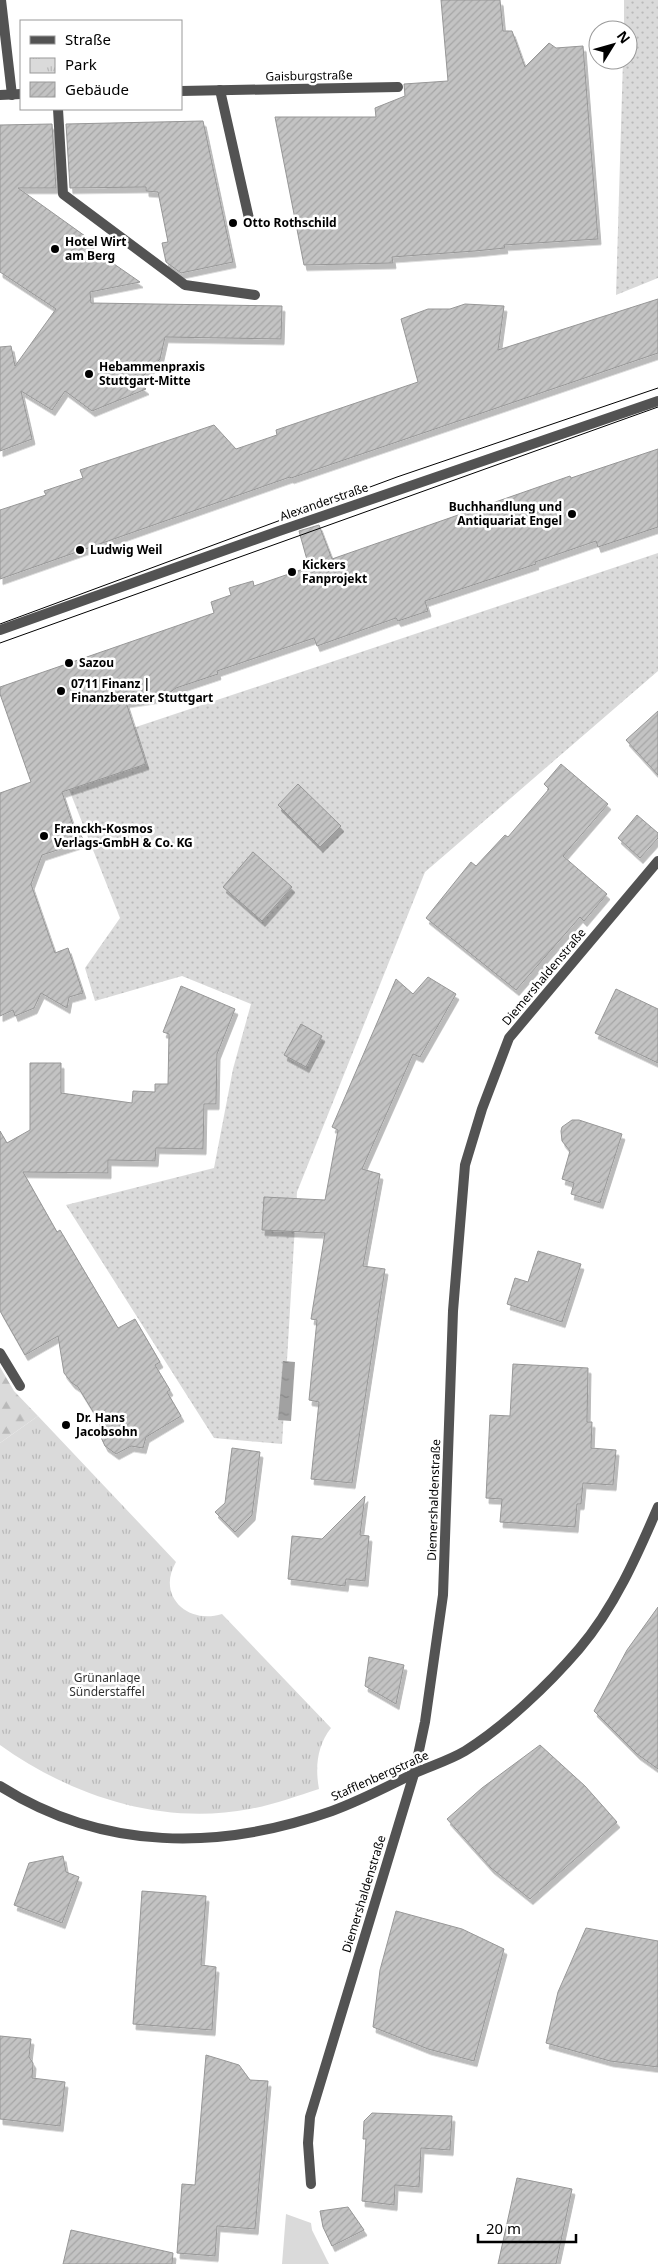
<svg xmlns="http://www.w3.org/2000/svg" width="658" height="2264" font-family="'Noto Sans',sans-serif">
<defs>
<pattern id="forest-firs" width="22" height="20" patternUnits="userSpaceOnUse" patternTransform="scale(1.25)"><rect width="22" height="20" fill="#dadada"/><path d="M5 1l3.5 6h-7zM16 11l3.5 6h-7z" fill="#b9b9b9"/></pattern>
<pattern id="park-tufts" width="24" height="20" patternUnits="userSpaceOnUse" patternTransform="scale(1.25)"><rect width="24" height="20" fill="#dadada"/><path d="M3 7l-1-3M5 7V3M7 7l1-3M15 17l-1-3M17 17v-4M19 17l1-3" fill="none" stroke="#b9b9b9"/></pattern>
<pattern id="garden-dots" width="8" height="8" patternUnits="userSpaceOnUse" patternTransform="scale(1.25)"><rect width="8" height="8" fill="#dadada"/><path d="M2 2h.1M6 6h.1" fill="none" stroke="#b9b9b9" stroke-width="1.8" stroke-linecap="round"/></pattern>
<pattern id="water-ripples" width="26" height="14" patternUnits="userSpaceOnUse" patternTransform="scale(1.25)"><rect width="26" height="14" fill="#a1a1a1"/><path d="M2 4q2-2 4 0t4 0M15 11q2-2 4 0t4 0" fill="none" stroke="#898989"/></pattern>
<pattern id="building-hatch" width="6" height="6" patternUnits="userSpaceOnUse" patternTransform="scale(1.25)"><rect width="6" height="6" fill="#c3c3c3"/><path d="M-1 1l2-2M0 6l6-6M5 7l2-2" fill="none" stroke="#a6a6a6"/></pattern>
<filter id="shadow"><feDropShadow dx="3" dy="5.5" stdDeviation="0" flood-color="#0004"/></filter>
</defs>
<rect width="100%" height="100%" fill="#fff"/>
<path fill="#dadada" d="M 286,2214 L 311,2223 L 312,2230 L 329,2264 L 282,2264 Z"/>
<path fill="url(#forest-firs)" d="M 0,1367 L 14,1391 L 38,1416 L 0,1443 Z"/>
<path fill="url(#park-tufts)" d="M 38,1416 L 176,1562 C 156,1596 188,1625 222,1614 L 331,1728 C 317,1746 315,1767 319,1789 C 297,1796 273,1805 250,1809 C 162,1826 71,1796 0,1745 L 0,1443 Z"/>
<g fill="url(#garden-dots)">
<path d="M 624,0 L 658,0 L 658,278 L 616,295 L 623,60 L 628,60 L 628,30 L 624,30 Z"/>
<path d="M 658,553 L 658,671 L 425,872 L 297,1192 L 282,1444 L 214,1438 L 66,1205 L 214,1168 L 233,1069 L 251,1004 L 182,976 L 95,1001 L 85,968 L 120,918 L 55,754 Z"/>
</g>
<path fill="url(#water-ripples)" d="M 283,1361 L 295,1362 L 291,1421 L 278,1420 Z"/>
<g fill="url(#building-hatch)" stroke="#979797" filter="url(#shadow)">
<path d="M 441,0 L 500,0 L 503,31 L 512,31 L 525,67 L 549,43 L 556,48 L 583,46 L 598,239 L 504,245 L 505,248 L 475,251 L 392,257 L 393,263 L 304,265 L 275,117 L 376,117 L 375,108 L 405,96 L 404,84 L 448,81 Z"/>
<path d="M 203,121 L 233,262 L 181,273 L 166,262 L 162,243 L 168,242 L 158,192 L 146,191 L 146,187 L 70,188 L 66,124 Z"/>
<path d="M 52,124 L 56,188 L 18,188 L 92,241 L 88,246 L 140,282 L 90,292 L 91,303 L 282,306 L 281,339 L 165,337 L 160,359 L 137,382 L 146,389 L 92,411 L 65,391 L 52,410 L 21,391 L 32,439 L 0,451 L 0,347 L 11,346 L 15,366 L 56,309 L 0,272 L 0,125 Z"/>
<path d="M 658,299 L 658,353 L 291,478 L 290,477 L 0,579 L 0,510 L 46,495 L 44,491 L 83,478 L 80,470 L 214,425 L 236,449 L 277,435 L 276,430 L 418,382 L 401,319 L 428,309 L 450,309 L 465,304 L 504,306 L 498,350 Z"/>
<path d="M 658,449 L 658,527 L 598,547 L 596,541 L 535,562 L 536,564 L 425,601 L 428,611 L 398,621 L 396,618 L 317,646 L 314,638 L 217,671 L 218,674 L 176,688 L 165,696 L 126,702 L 146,764 L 62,792 L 73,825 L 85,841 L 42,855 L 31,884 L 55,953 L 68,948 L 83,993 L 69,997 L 67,1008 L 41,993 L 34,1008 L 15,1016 L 13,1010 L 0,1016 L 0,793 L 31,782 L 0,694 L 0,687 L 214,613 L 211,602 L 231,595 L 229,588 L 253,581 L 254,586 L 309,567 L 299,531 L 319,525 L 332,559 L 570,476 L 571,478 Z"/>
<path d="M 658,711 L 658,775 L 626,740 Z"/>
<path d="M 561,764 L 608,804 L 563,856 L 607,894 L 584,921 L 580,917 L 516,990 L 426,918 L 471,862 L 476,866 L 505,835 L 508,837 L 549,789 L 544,784 Z"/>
<path d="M 298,784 L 341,826 L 320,847 L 278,805 Z"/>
<path d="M 637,815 L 658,833 L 658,838 L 640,858 L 618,838 Z"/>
<path d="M 253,852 L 292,887 L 262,921 L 223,887 Z"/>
<path d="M 428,977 L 456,994 L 420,1057 L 413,1054 L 362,1169 L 380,1174 L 363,1266 L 385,1269 L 352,1483 L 311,1479 L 319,1402 L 309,1400 L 317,1320 L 311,1319 L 325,1233 L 262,1230 L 264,1197 L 325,1200 L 338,1130 L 332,1127 L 396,979 L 413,994 Z"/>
<path d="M 181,986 L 235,1009 L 217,1054 L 216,1104 L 204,1104 L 203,1149 L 156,1148 L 155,1161 L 108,1160 L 108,1173 L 23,1172 L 57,1232 L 60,1230 L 118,1328 L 135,1319 L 160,1362 L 155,1365 L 170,1390 L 167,1392 L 181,1416 L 146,1437 L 143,1448 L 131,1446 L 116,1454 L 105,1446 L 99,1433 L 100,1423 L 78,1387 L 72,1383 L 64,1373 L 58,1336 L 25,1355 L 0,1311 L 0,1131 L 7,1143 L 30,1130 L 30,1063 L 61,1063 L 61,1093 L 132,1103 L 133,1091 L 155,1092 L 155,1084 L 168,1084 L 169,1034 L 163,1032 Z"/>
<path d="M 616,989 L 658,1009 L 658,1063 L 595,1033 Z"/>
<path d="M 301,1024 L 322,1036 L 306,1067 L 284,1055 Z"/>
<path d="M 572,1120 L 579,1120 L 622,1134 L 600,1203 L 571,1194 L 574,1183 L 562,1179 L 570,1151 L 562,1141 L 561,1131 L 562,1127 Z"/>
<path d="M 538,1251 L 581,1264 L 562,1322 L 507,1304 L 515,1278 L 528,1282 Z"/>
<path d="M 513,1364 L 588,1368 L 587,1422 L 592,1422 L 591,1448 L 616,1450 L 613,1485 L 583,1483 L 581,1504 L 577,1504 L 575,1527 L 500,1522 L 502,1499 L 486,1498 L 490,1415 L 510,1416 Z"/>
<path d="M 232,1448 L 260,1452 L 252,1515 L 235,1532 L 215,1512 L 225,1503 Z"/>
<path d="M 365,1496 L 360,1535 L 369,1536 L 365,1581 L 346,1579 L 345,1586 L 288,1579 L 292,1536 L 322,1539 Z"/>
<path d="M 658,1607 L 658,1769 L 637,1754 L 594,1711 L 627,1650 Z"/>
<path d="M 369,1657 L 404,1665 L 396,1704 L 365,1686 Z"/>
<path d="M 540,1745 L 585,1786 L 617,1822 L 530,1899 L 491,1868 L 447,1819 L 482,1788 Z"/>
<path d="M 63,1856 L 66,1872 L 79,1877 L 62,1923 L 14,1905 L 29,1863 Z"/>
<path d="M 142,1891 L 206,1896 L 201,1965 L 216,1967 L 212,2030 L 133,2024 Z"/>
<path d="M 396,1911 L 462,1929 L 504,1949 L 474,2061 L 428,2049 L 373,2027 L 380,1970 Z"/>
<path d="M 586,1928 L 658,1941 L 658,2067 L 610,2061 L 546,2043 L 558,1992 Z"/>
<path d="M 0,2036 L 31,2039 L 29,2057 L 33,2063 L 32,2078 L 65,2082 L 60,2126 L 0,2119 Z"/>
<path d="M 206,2055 L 239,2065 L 250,2080 L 268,2081 L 255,2229 L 217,2226 L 215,2256 L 177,2253 L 182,2184 L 195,2185 Z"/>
<path d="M 372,2113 L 452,2116 L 450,2150 L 421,2148 L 419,2187 L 395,2185 L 394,2205 L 362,2201 L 366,2139 L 363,2139 L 364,2121 Z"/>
<path d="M 517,2178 L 572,2189 L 556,2264 L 498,2264 Z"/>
<path d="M 348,2207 L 364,2230 L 332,2246 L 323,2227 L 320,2211 Z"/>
<path d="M 71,2230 L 173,2253 L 172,2264 L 63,2264 Z"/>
</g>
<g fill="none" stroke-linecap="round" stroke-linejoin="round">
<g stroke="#535353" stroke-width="10">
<path d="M 1,0 L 12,95"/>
<path d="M 220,90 L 250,223"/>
<path d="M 181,91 L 398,87"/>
<path d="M 0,95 L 21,94"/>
<path d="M 58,109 L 63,194 L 185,285 L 255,295"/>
<path d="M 0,1353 L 20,1386"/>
<path d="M 0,1786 C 103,1851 219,1851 332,1811 C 360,1801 386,1787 413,1774 C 430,1766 448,1761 465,1751 C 504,1727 549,1684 579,1649 C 614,1608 637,1556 658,1507"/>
<path d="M 311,2184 L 308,2143 L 310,2117 L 414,1774 L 425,1722 L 443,1595 L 453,1311 L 465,1165 L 482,1109 L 509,1038 L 658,861"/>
</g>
<path stroke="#535353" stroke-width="10" d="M 0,630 L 279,531 L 658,401"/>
<g stroke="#000" stroke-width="1">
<path d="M 0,624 L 397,477 L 658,388"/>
<path d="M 0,643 L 658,407"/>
</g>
</g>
<g fill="#000" stroke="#fff" stroke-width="2">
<circle cx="233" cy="223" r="5"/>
<circle cx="55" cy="249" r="5"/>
<circle cx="89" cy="374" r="5"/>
<circle cx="572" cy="514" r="5"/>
<circle cx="80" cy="550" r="5"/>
<circle cx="292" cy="572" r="5"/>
<circle cx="69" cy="663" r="5"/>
<circle cx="61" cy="691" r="5"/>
<circle cx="44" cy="836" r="5"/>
<circle cx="66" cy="1425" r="5"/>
</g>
<g text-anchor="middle" stroke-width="5" stroke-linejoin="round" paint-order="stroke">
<g font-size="12" fill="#000" stroke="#fff">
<text transform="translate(309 76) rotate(-1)" y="4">Gaisburgstraße</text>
<text transform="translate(324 502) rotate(-19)" y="4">Alexanderstraße</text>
<text transform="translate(544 977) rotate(-50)" y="4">Diemershaldenstraße</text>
<text transform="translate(434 1500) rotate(-88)" y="4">Diemershaldenstraße</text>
<text transform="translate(380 1776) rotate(-24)" y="4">Stafflenbergstraße</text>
<text transform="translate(364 1894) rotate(-73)" y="4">Diemershaldenstraße</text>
</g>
<g font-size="12" font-weight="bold" fill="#000" stroke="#fff" text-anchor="start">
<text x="243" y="227">Otto Rothschild</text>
<text x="65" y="246">Hotel Wirt<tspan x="65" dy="14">am Berg</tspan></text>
<text x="99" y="371">Hebammenpraxis<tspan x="99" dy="14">Stuttgart-Mitte</tspan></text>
<text x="562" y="511" text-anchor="end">Buchhandlung und<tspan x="562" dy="14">Antiquariat Engel</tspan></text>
<text x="90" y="554">Ludwig Weil</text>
<text x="302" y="569">Kickers<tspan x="302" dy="14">Fanprojekt</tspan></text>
<text x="79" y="667">Sazou</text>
<text x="71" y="688">0711 Finanz |<tspan x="71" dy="14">Finanzberater Stuttgart</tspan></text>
<text x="54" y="833">Franckh-Kosmos<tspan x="54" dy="14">Verlags-GmbH &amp; Co. KG</tspan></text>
<text x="76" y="1422">Dr. Hans<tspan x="76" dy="14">Jacobsohn</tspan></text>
</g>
<g font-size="12" fill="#313131" stroke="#fff">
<text x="107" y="1682">Grünanlage<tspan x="107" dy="14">Sünderstaffel</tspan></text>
</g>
</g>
<rect x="20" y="20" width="162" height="90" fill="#ffffff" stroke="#999999"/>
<rect x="30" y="36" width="25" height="8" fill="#535353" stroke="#999999"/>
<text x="65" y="45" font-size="15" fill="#000000">Straße</text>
<rect x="30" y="58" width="25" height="15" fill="url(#park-tufts)" stroke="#999999"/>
<text x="65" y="70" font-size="15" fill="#000000">Park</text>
<rect x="30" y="82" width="25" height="15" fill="url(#building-hatch)" stroke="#999999"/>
<text x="65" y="95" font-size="15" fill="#000000">Gebäude</text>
<g transform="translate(613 45) rotate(53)"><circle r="24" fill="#ffffff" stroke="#999999"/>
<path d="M0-4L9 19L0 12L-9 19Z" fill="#000000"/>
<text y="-8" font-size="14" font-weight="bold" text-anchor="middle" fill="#000000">N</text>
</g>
<path d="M478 2234v8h98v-8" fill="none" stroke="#000000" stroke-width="2.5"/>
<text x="486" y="2234" font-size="15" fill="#000000" stroke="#ffffff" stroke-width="4" paint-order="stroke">20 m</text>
</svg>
